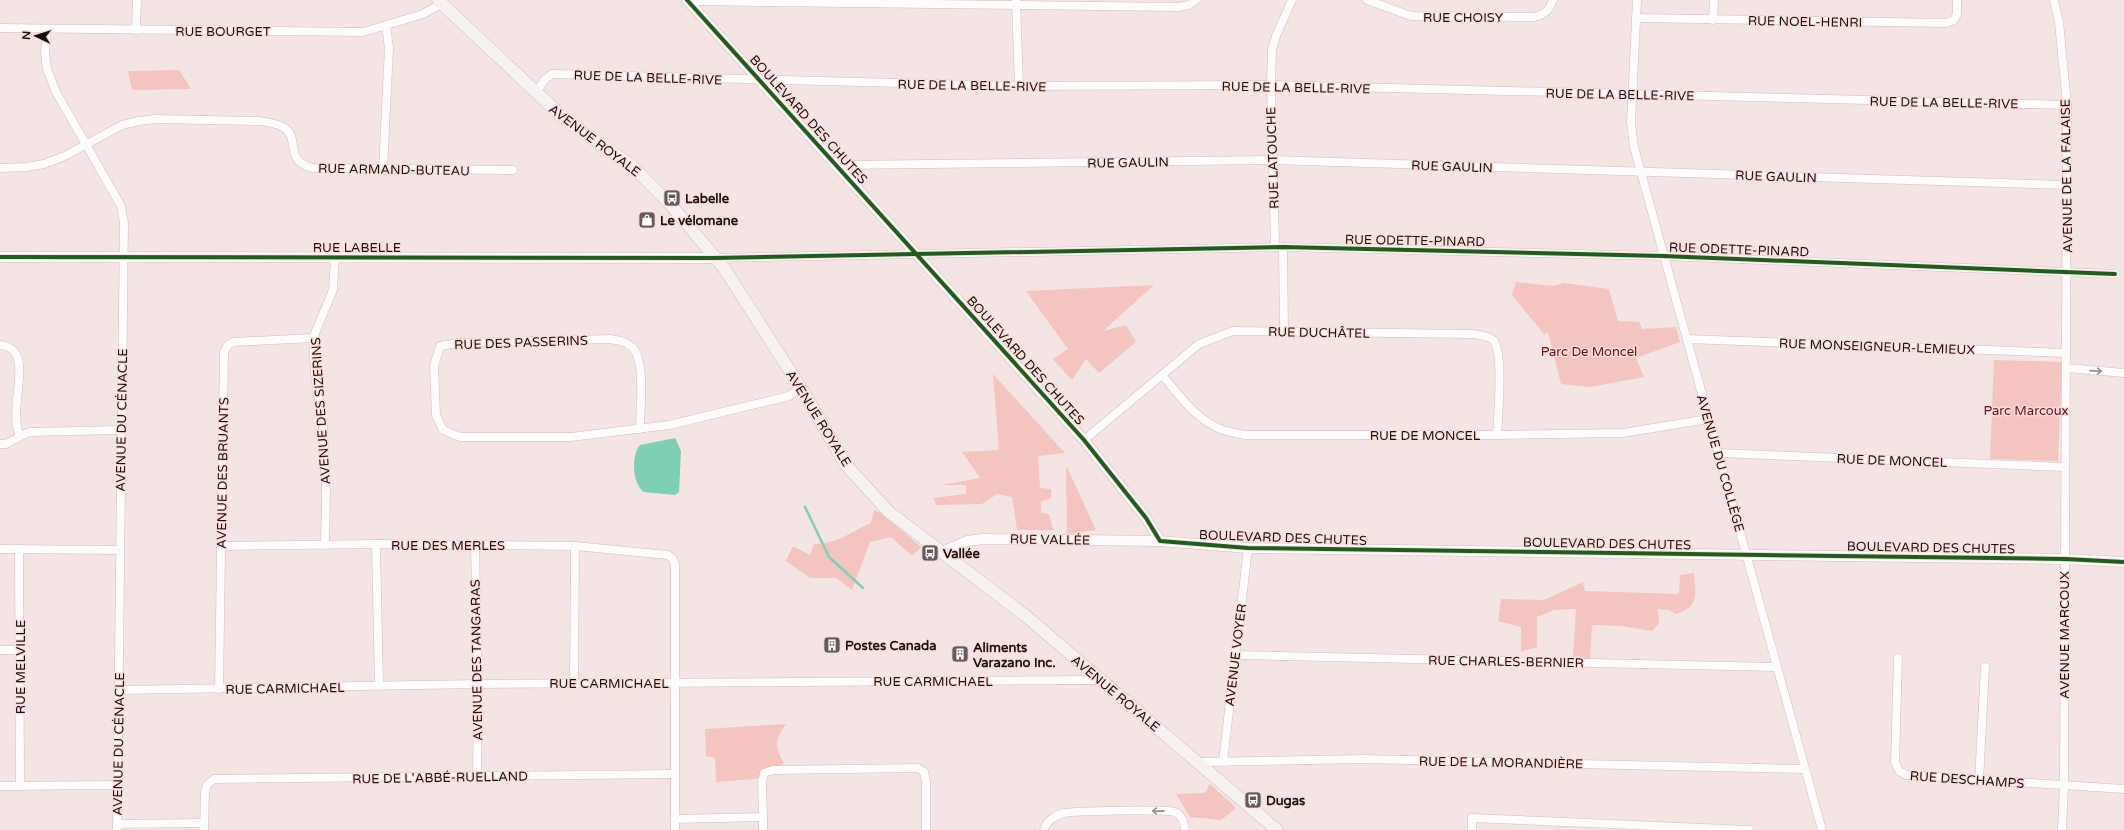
<svg xmlns="http://www.w3.org/2000/svg" width="2124" height="830" font-family="'Varela Round',sans-serif">
<rect width="100%" height="100%" fill="#f4e4e3"/>
<g fill="#f4c4c0">
<path d="M 179,70 L 191,89 L 132,90 L 128,71 Z"/>
<path d="M 1516,282 L 1553,286 L 1564,283 L 1609,289 L 1618,321 L 1639,322 L 1642,329 L 1676,327 L 1680,342 L 1636,358 L 1644,377 L 1590,387 L 1561,384 L 1548,332 L 1544,334 L 1512,295 Z"/>
<path d="M 1154,285 L 1103,331 L 1126,325 L 1136,342 L 1099,373 L 1086,359 L 1072,380 L 1053,359 L 1068,349 L 1026,291 Z"/>
<path d="M 1994,360 L 2062,362 L 2058,461 L 1990,459 Z"/>
<path d="M 993,374 L 1065,453 L 1038,456 L 1040,488 L 1051,489 L 1051,499 L 1041,501 L 1041,513 L 1049,514 L 1053,530 L 1017,530 L 1012,497 L 997,494 L 982,504 L 936,505 L 933,498 L 966,494 L 966,485 L 941,485 L 980,478 L 962,452 L 999,450 Z"/>
<path d="M 1066,465 L 1096,530 L 1067,534 Z"/>
<path d="M 874,510 L 881,513 L 921,547 L 912,556 L 891,537 L 870,542 L 852,590 L 836,578 L 810,578 L 786,561 L 793,546 L 810,555 L 814,544 C 841,543 848,533 871,523 Z"/>
<path d="M 1694,573 C 1695,595 1700,606 1676,614 L 1669,610 L 1658,609 L 1659,623 L 1652,631 L 1622,626 L 1592,625 L 1590,661 L 1573,659 L 1576,609 L 1554,610 L 1537,617 L 1537,647 L 1521,652 L 1521,627 L 1498,621 L 1501,599 L 1544,600 L 1583,582 L 1585,591 L 1679,594 L 1680,575 Z"/>
<path d="M 786,724 C 775,740 774,746 784,763 L 756,779 L 716,782 L 715,758 L 706,756 L 705,729 Z"/>
<path d="M 1210,784 L 1236,808 L 1221,820 L 1190,817 L 1176,794 L 1205,793 Z"/>
</g>
<path fill="#7ed0b4" d="M 675,438 L 681,451 L 679,492 L 675,495 L 644,492 C 632,484 631,455 640,445 Z"/>
<g fill="none" stroke-linecap="round" stroke-linejoin="round">
<path stroke="#7ed0b4" stroke-width="2.5" d="M 805,507 L 829,557 L 863,588"/>
<g stroke="#ccc0bf" stroke-width="9">
<g id="minor">
<path d="M 1367,0 L 1411,16 L 1534,17 C 1545,14 1549,11 1553,0"/>
<path d="M 1637,0 L 1631,123 L 1634,147 L 1822,830"/>
<path d="M 2054,0 L 2059,22 L 2067,105 L 2064,786 L 2062,830"/>
<path d="M 688,1 L 1178,7 L 1189,5 L 1196,0"/>
<path d="M 1016,1 L 1019,86"/>
<path d="M 1636,18 L 1946,23 L 1954,20 L 1957,14 L 1957,0"/>
<path d="M 1713,20 L 1714,0"/>
<path d="M 0,28 L 363,32 L 423,14 L 441,4"/>
<path d="M 47,29 L 45,52 L 47,69 L 56,92 L 121,206 L 124,223 L 117,830"/>
<path d="M 136,30 L 137,0"/>
<path d="M 536,94 L 544,80 L 552,74 L 1019,86 L 1271,85 L 2067,105"/>
<path d="M 837,165 L 1272,160 L 2067,185"/>
<path d="M 0,168 L 26,167 L 44,164 L 65,156 L 122,125 L 139,121 L 156,119 L 259,121 C 267,122 276,123 283,127 C 301,137 283,160 312,168 L 513,170"/>
<path d="M 383,169 L 389,48 L 386,26"/>
<path d="M 1275,247 L 1271,85 L 1272,50 L 1276,36 L 1292,0"/>
<path d="M 1283,247 L 1284,331"/>
<path d="M 714,258 L 1283,247 L 1663,256 L 2115,274"/>
<path d="M 1687,339 L 2066,353"/>
<path d="M 0,345 C 6,346 13,348 16,354 C 26,372 9,413 20,436"/>
<path d="M 2067,368 L 2124,373"/>
<path d="M 1163,376 C 1180,396 1197,421 1223,430 C 1230,432 1237,433 1244,435 L 1497,435 L 1623,433 L 1708,419"/>
<path d="M 640,429 C 640,410 646,360 632,347 C 625,341 617,340 609,339 L 458,343 L 440,346 L 434,366 L 436,415 L 443,430 L 460,437 L 571,437 L 669,425 L 789,396 L 800,388"/>
<path d="M 1084,440 L 1199,344 L 1233,331 L 1472,334 C 1479,335 1487,335 1493,340 C 1504,350 1498,418 1497,435"/>
<path d="M 0,444 L 6,444 L 29,432 L 120,430"/>
<path d="M 1719,453 L 2065,467"/>
<path d="M 376,544 L 379,686"/>
<path d="M 325,545 L 326,493 L 323,427 L 315,375 L 313,338 L 333,290 L 335,257"/>
<path d="M 475,545 L 478,684 L 477,776"/>
<path d="M 221,546 L 376,544 L 575,546 L 668,555 L 673,559 L 675,565 L 675,830"/>
<path d="M 0,549 L 120,550"/>
<path d="M 19,549 L 20,786"/>
<path d="M 0,650 L 20,650"/>
<path d="M 1235,655 L 1776,667"/>
<path d="M 1898,658 L 1895,762 L 1899,771 L 1906,775 L 2124,789"/>
<path d="M 574,683 L 575,546"/>
<path d="M 219,689 L 224,352 L 228,345 L 233,342 L 313,338"/>
<path d="M 118,690 L 478,684 L 1100,680"/>
<path d="M 1198,762 L 1363,759 L 1804,769"/>
<path d="M 1223,762 L 1248,548"/>
<path d="M 1979,781 L 1985,667"/>
<path d="M 0,786 L 117,785"/>
<path d="M 763,817 L 762,782 L 764,773 L 773,770 L 918,768 L 924,772 L 926,781 L 926,830"/>
<path d="M 675,819 L 763,817 L 763,830"/>
<path d="M 117,824 L 203,823"/>
<path d="M 204,830 L 205,793 L 207,785 L 214,779 L 674,774"/>
<path d="M 1044,830 C 1046,821 1056,815 1064,813 C 1074,811 1169,809 1175,812 C 1183,816 1184,823 1185,830"/>
<path d="M 1472,830 L 1472,818 L 1749,830"/>
</g>
</g>
<g stroke="#ccc0bf" stroke-width="11">
<g id="tertiary">
<path d="M 687,0 L 1084,440 L 1146,518 L 1160,541"/>
<path d="M 0,257 L 714,258"/>
<path d="M 941,552 L 967,541 L 983,539 L 1160,541 L 1248,548 L 2065,559 L 2124,562"/>
</g>
</g>
<g stroke="#ccc0bf" stroke-width="13">
<path id="secondary" d="M 438,0 L 568,122 L 631,165 L 670,204 L 724,268 L 806,396 L 845,464 L 889,512 L 1027,617 L 1277,830"/>
</g>
<use href="#minor" stroke="#fdfbfb" stroke-width="8"/>
<use href="#tertiary" stroke="#fdfbfb" stroke-width="10"/>
<use href="#secondary" stroke="#f7f1f1" stroke-width="12"/>
<g stroke="#fcdedb" stroke-width="6">
<g id="cycleway">
<path d="M 687,0 L 1084,440 L 1146,518 L 1160,541 L 1248,548 L 2065,559 L 2124,562"/>
<path d="M 0,257 L 714,258 L 1283,247 L 1663,256 L 2115,274"/>
</g>
</g>
<use href="#cycleway" stroke="#1b5e20" stroke-width="4"/>
</g>
<defs><path id="oneway-shaft" d="M-6 0H5M1.5-3L5.5 0L1.5 3" fill="none" stroke-width="1.6" stroke-linecap="round" stroke-linejoin="round"/></defs>
<g stroke="#979191">
<use href="#oneway-shaft" transform="translate(2096 371) rotate(4)"/>
<use href="#oneway-shaft" transform="translate(1158 811) rotate(-179)"/>
</g>
<defs>
<g id="bus-square" transform="scale(0.9)"><rect x="-9" y="-9" width="18" height="18" rx="4" fill="#665a59" stroke="#fcdedb"/><path d="M-5-6H5V4H4V6H2V4H-2V6H-4V4H-5ZM-3.5-4V0h7V-4ZM-3.5 1.2v1.5H-2V1.2ZM2 1.2v1.5H3.5V1.2Z" fill="#fff"/></g>
<g id="shop-square" transform="scale(0.9)"><rect x="-9" y="-9" width="18" height="18" rx="4" fill="#665a59" stroke="#fcdedb"/><path d="M-5-2.5h2.3a2.7 3.5 0 0 1 5.4 0H5L5.5 6h-11ZM-1.5-2.5h3a1.5 2.3 0 0 0-3 0Z" fill="#fff"/></g>
<g id="building-square" transform="scale(0.9)"><rect x="-9" y="-9" width="18" height="18" rx="4" fill="#665a59" stroke="#fcdedb"/><path d="M-4-6H4V6H1V3H-1V6H-4ZM-2.5-4.3h1.7v1.8h-1.7ZM.8-4.3h1.7v1.8H.8ZM-2.5-1h1.7V.8h-1.7ZM.8-1h1.7V.8H.8Z" fill="#fff"/></g>
</defs>
<g fill-rule="evenodd">
<use href="#bus-square" x="672" y="198"/>
<use href="#shop-square" x="647" y="220"/>
<use href="#bus-square" x="930" y="553"/>
<use href="#building-square" x="832" y="645"/>
<use href="#building-square" x="960" y="654"/>
<use href="#bus-square" x="1253" y="800"/>
</g>
<g text-anchor="middle" stroke-width="3" stroke-linejoin="round" paint-order="stroke">
<g font-size="13" fill="#1a100f" stroke="#fcdedb">
<text x="1463" y="22">RUE CHOISY</text>
<text transform="translate(1805 21) rotate(1)" y="5">RUE NOEL-HENRI</text>
<text x="223" y="36">RUE BOURGET</text>
<text transform="translate(648 77) rotate(2)" y="5">RUE DE LA BELLE-RIVE</text>
<text transform="translate(972 85) rotate(1)" y="5">RUE DE LA BELLE-RIVE</text>
<text transform="translate(1296 87) rotate(1)" y="5">RUE DE LA BELLE-RIVE</text>
<text transform="translate(1620 94) rotate(1)" y="5">RUE DE LA BELLE-RIVE</text>
<text transform="translate(1944 102) rotate(1)" y="5">RUE DE LA BELLE-RIVE</text>
<text transform="translate(809 119) rotate(48)" y="5">BOULEVARD DES CHUTES</text>
<text transform="translate(595 140) rotate(37)" y="5">AVENUE ROYALE</text>
<text transform="translate(1272 158) rotate(-92)" y="5">RUE LATOUCHE</text>
<text transform="translate(1128 162) rotate(-1)" y="5">RUE GAULIN</text>
<text transform="translate(1452 166) rotate(2)" y="5">RUE GAULIN</text>
<text transform="translate(394 169) rotate(1)" y="5">RUE ARMAND-BUTEAU</text>
<text transform="translate(1776 176) rotate(2)" y="5">RUE GAULIN</text>
<text transform="translate(2066 176) rotate(-91)" y="5">AVENUE DE LA FALAISE</text>
<text transform="translate(1415 240) rotate(1)" y="5">RUE ODETTE-PINARD</text>
<text x="357" y="252">RUE LABELLE</text>
<text transform="translate(1739 249) rotate(2)" y="5">RUE ODETTE-PINARD</text>
<text transform="translate(1319 332) rotate(1)" y="5">RUE DUCHÂTEL</text>
<text transform="translate(521 342) rotate(-2)" y="5">RUE DES PASSERINS</text>
<text transform="translate(1877 346) rotate(2)" y="5">RUE MONSEIGNEUR-LEMIEUX</text>
<text transform="translate(1026 360) rotate(48)" y="5">BOULEVARD DES CHUTES</text>
<text transform="translate(320 411) rotate(-94)" y="5">AVENUE DES SIZERINS</text>
<text transform="translate(819 418) rotate(58)" y="5">AVENUE ROYALE</text>
<text transform="translate(121 420) rotate(-89)" y="5">AVENUE DU CÉNACLE</text>
<text x="1425" y="440">RUE DE MONCEL</text>
<text transform="translate(1892 460) rotate(2)" y="5">RUE DE MONCEL</text>
<text transform="translate(1721 463) rotate(74)" y="5">AVENUE DU COLLÈGE</text>
<text transform="translate(222 473) rotate(-89)" y="5">AVENUE DES BRUANTS</text>
<text transform="translate(1283 537) rotate(2)" y="5">BOULEVARD DES CHUTES</text>
<text transform="translate(1050 539) rotate(1)" y="5">RUE VALLÉE</text>
<text transform="translate(1607 543) rotate(1)" y="5">BOULEVARD DES CHUTES</text>
<text x="448" y="550">RUE DES MERLES</text>
<text transform="translate(1931 547) rotate(1)" y="5">BOULEVARD DES CHUTES</text>
<text transform="translate(2064 635) rotate(-90)" y="5">AVENUE MARCOUX</text>
<text transform="translate(1235 655) rotate(-83)" y="5">AVENUE VOYER</text>
<text transform="translate(476 660) rotate(-91)" y="5">AVENUE DES TANGARAS</text>
<text transform="translate(1506 661) rotate(1)" y="5">RUE CHARLES-BERNIER</text>
<text transform="translate(20 667) rotate(-90)" y="5">RUE MELVILLE</text>
<text x="933" y="686">RUE CARMICHAEL</text>
<text x="609" y="688">RUE CARMICHAEL</text>
<text transform="translate(285 688) rotate(-1)" y="5">RUE CARMICHAEL</text>
<text transform="translate(1116 693) rotate(40)" y="5">AVENUE ROYALE</text>
<text transform="translate(118 744) rotate(-89)" y="5">AVENUE DU CÉNACLE</text>
<text transform="translate(1501 762) rotate(1)" y="5">RUE DE LA MORANDIÈRE</text>
<text transform="translate(440 777) rotate(-1)" y="5">RUE DE L'ABBÉ-RUELLAND</text>
<text transform="translate(1967 779) rotate(4)" y="5">RUE DESCHAMPS</text>
</g>
<g font-size="13" font-weight="bold" fill="#1a100f" stroke="#fcdedb" text-anchor="start">
<text x="685" y="203">Labelle</text>
<text x="660" y="225">Le vélomane</text>
<text x="943" y="558">Vallée</text>
<text x="845" y="650">Postes Canada</text>
<text x="973" y="652">Aliments<tspan x="973" dy="15">Varazano Inc.</tspan></text>
<text x="1266" y="805">Dugas</text>
</g>
<g font-size="13" fill="#6a0e13" stroke="#fcdedb">
<text x="1589" y="356">Parc De Moncel</text>
<text x="2026" y="415">Parc Marcoux</text>
</g>
</g>
<g transform="translate(36 36) rotate(274)" stroke="#fcdedb" stroke-width="3" paint-order="stroke">
<path d="M0-3L7 15L0 10L-7 15Z" fill="#1a100f"/>
<text y="-6" font-size="11" font-weight="bold" text-anchor="middle" fill="#1a100f">N</text>
</g>
</svg>
